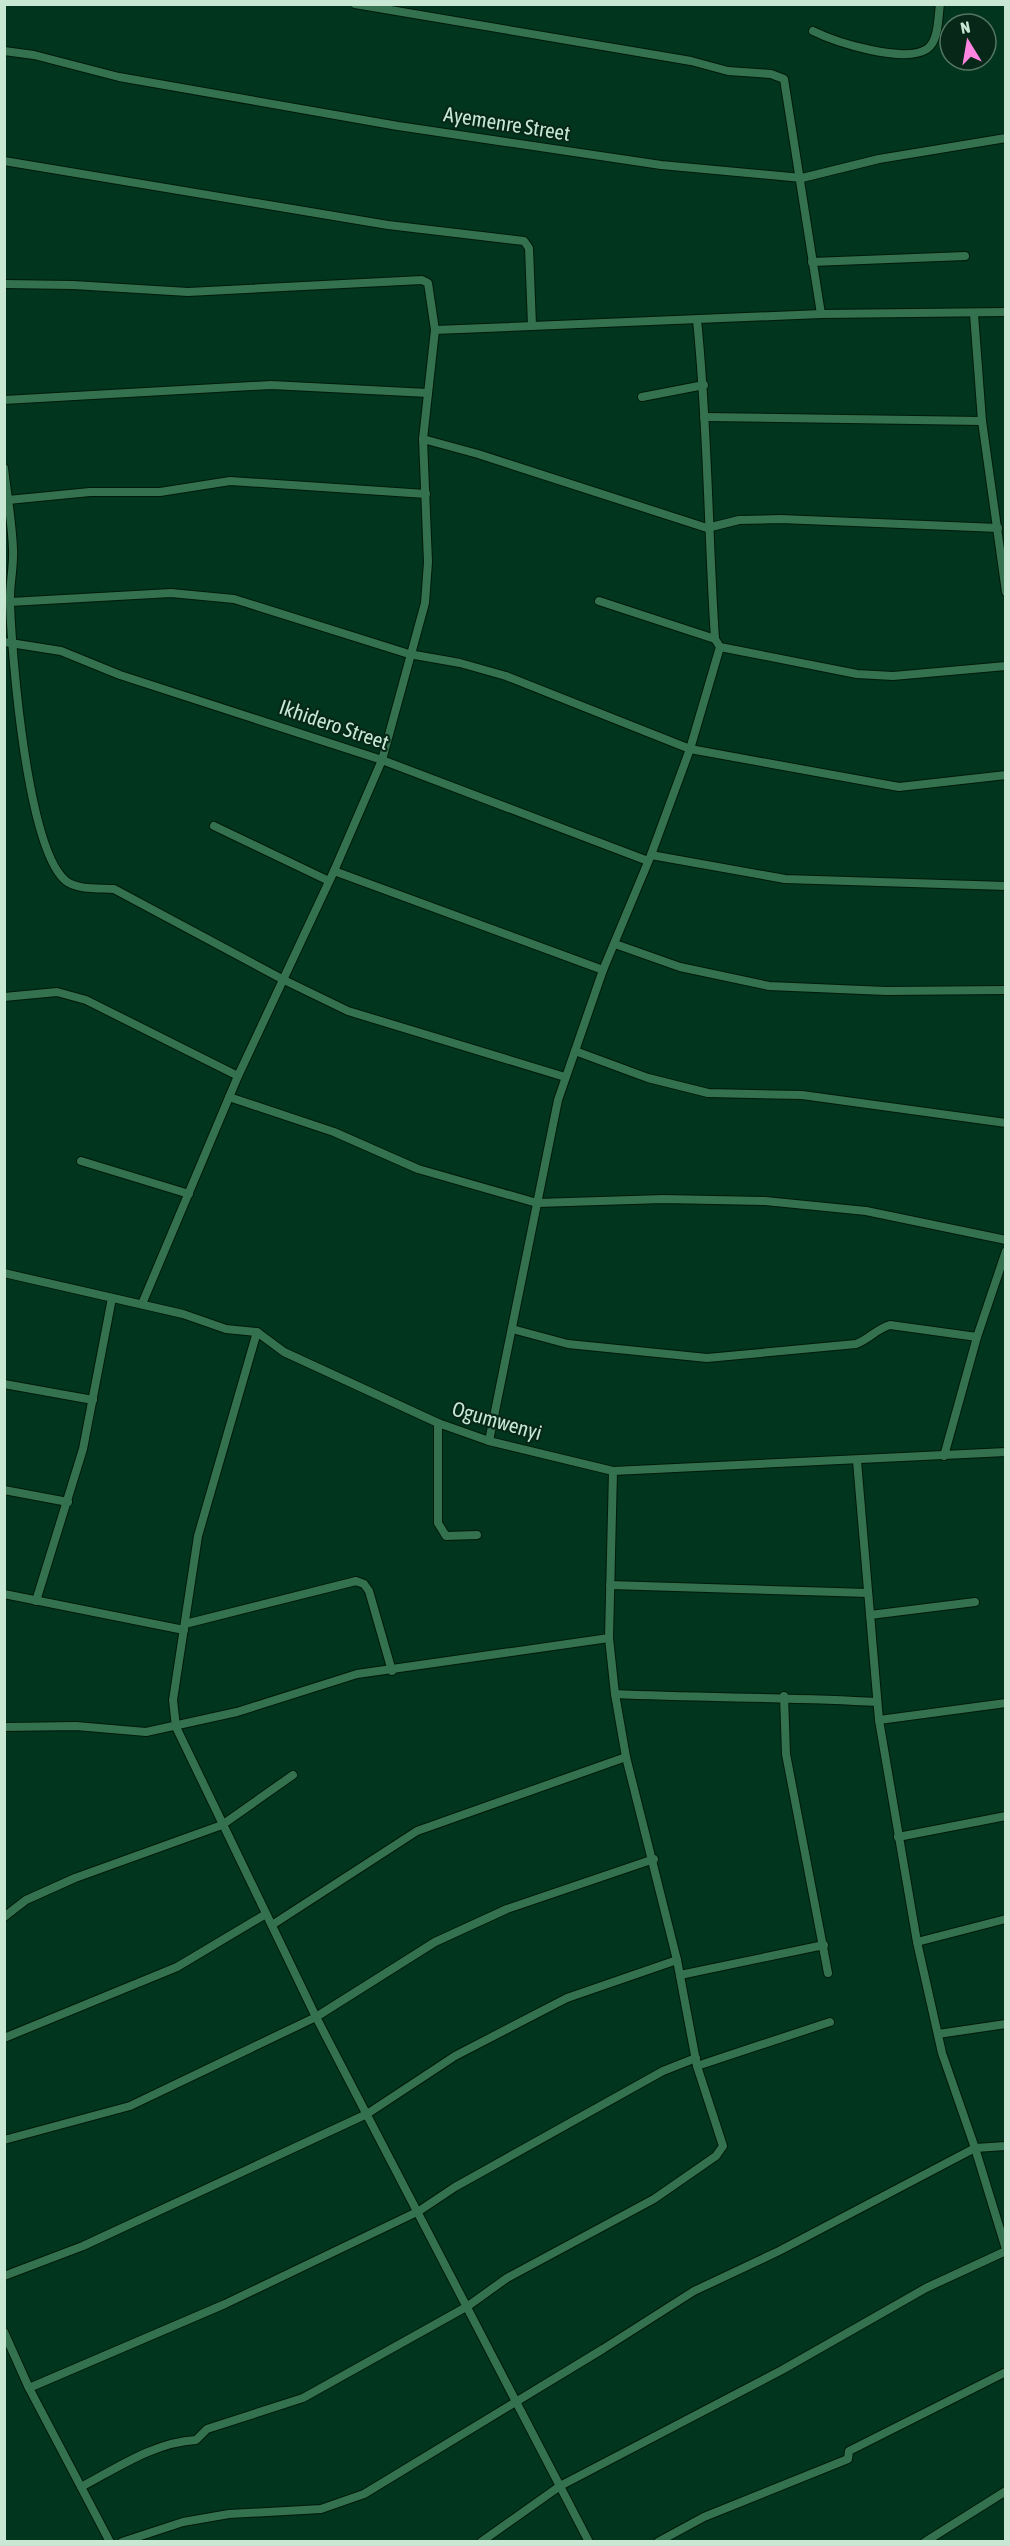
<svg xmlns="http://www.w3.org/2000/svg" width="1010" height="2546" font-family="'Asap Condensed',sans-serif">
<rect width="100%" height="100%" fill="#01351d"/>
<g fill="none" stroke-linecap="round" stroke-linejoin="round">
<g stroke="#001a0a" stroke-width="10">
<g id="minor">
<path d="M 355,4 L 691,61 L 728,71 L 771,74 L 784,79 L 821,314"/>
<path d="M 813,31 C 835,42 904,64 927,49 C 939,41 938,17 940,4"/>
<path d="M 4,51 L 34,55 L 119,77 L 398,126 L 661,165 L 802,178 L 879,159 L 1006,138"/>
<path d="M 4,161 L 388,225 L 524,241 L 529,248 L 532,325"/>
<path d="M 812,262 L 965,256"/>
<path d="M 4,284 L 73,285 L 188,292 L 422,280 L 428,283 L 435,330"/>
<path d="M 974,314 L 982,421 L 1006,592"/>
<path d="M 642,397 L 704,385"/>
<path d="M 4,400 L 271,385 L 428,393"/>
<path d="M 704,417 L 982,421"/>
<path d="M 423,439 L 478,454 L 707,528 L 739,520 L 781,519 L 998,528"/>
<path d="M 4,468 C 7,495 12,522 13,549 C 14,568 9,586 10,604 C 12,657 27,849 66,881 C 77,890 100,888 114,889 L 282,979 L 348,1011 L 565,1077"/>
<path d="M 8,500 L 90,492 L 160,492 L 230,481 L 426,494"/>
<path d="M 599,601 L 715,639"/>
<path d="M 10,602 L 171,593 L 234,599 L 409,654 L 460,663 L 506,676 L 690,749 L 899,787 L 1006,775"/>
<path d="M 4,642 L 61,651 L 120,675 L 382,760 L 648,861"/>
<path d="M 720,647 L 857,674 L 893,676 L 1006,666"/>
<path d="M 214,826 L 329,881"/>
<path d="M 651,855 L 785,879 L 1006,886"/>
<path d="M 334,871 L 603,970"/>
<path d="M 615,944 L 680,967 L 769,986 L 886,991 L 1006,990"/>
<path d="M 4,997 L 57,992 L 86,1000 L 238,1076"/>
<path d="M 575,1051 L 648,1078 L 708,1093 L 802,1095 L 1006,1123"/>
<path d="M 229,1097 L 334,1132 L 418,1169 L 537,1203 L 663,1199 L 765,1201 L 866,1211 L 1006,1240"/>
<path d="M 81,1161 L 189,1194"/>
<path d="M 4,1273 L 183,1314 L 226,1329 L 257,1332 L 284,1352 L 438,1423 L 489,1441 L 613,1471 L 1006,1452"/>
<path d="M 142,1304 L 238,1076 L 334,871 L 382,760 L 425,603 L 428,562 L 423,439 L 435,330 L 821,314 L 1006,312"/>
<path d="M 512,1329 L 568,1344 L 707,1358 L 856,1344 C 870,1339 876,1329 890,1325 L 977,1337"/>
<path d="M 257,1332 L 198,1536 L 173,1700 L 176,1727 L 316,2017 L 589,2542"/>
<path d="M 4,1384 L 93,1400"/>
<path d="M 438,1423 L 438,1523 L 446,1536 L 477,1535"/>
<path d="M 489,1441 L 558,1100 L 603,970 L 651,855 L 690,749 L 720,647 L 715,639 C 708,533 708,426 697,320"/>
<path d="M 944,1456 L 977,1337 L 1006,1251"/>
<path d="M 857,1461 L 879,1720 L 917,1942 L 942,2053 L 975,2148 L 1006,2249"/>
<path d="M 4,1490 L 68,1502"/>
<path d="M 610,1585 L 868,1593"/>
<path d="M 4,1594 L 184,1630"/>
<path d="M 36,1601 L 83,1449 L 112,1298"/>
<path d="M 870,1615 L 975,1602"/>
<path d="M 185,1624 L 356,1581 L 364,1584 L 369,1591 L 392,1671"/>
<path d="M 615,1694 C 703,1698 790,1697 877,1702"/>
<path d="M 784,1696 L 786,1754 L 828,1973"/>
<path d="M 879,1720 L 1006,1703"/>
<path d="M 4,1727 L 76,1726 L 146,1732 L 237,1712 L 357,1674 L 609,1638"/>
<path d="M 898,1837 L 1006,1816"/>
<path d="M 4,1917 L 26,1900 L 75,1878 L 222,1825 L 293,1775"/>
<path d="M 272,1925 L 417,1831 L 626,1757"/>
<path d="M 917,1942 L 1006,1919"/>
<path d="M 680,1975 L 824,1945"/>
<path d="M 938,2034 L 1006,2024"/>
<path d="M 4,2038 L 177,1967 L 266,1914"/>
<path d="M 697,2066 L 830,2022"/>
<path d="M 4,2140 L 130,2106 L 316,2017 L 435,1942 L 507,1909 L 654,1859"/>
<path d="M 4,2276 L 83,2246 L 367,2114 L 455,2056 L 567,1998 L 677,1960"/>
<path d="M 4,2332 L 29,2388 L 110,2542"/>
<path d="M 29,2388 L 225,2304 L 419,2211 L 455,2187 L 663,2071 L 696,2058"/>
<path d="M 81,2487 C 117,2468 155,2442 196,2440 L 207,2429 L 303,2398 L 468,2306 L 507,2278 L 654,2199 L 716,2156 L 723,2146 L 697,2066 L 677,1960 L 626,1757 L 615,1694 L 609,1638 L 613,1471"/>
<path d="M 122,2542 L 183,2522 L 229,2514 L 321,2509 L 364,2494 L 603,2349 L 694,2291 L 779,2251 L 975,2148 L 1006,2146"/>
<path d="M 481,2542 L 560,2486 L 782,2370 L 926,2288 L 1006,2251"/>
<path d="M 658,2542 L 704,2517 L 848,2459 L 849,2451 L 1006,2372"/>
<path d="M 925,2542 L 1006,2491"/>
</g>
</g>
<use href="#minor" stroke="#33714f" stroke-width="8"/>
</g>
<g text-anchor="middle" stroke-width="4.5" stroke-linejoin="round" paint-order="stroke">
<g font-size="21" fill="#c9e8d4" stroke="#072818">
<text transform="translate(507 124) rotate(9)" y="7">Ayemenre Street</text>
<text transform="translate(334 725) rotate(19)" y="7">Ikhidero Street</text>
<text transform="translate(497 1421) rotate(16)" y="7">Ogumwenyi</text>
</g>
</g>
<rect width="1010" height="2546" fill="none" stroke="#c9e8d4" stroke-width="12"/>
<g transform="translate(968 42) rotate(349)"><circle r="28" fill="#072818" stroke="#557563" stroke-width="1.5"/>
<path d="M0-4.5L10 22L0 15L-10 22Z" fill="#fe85e0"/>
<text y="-9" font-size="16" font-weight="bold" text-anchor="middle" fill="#c9e8d4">N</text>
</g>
</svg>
